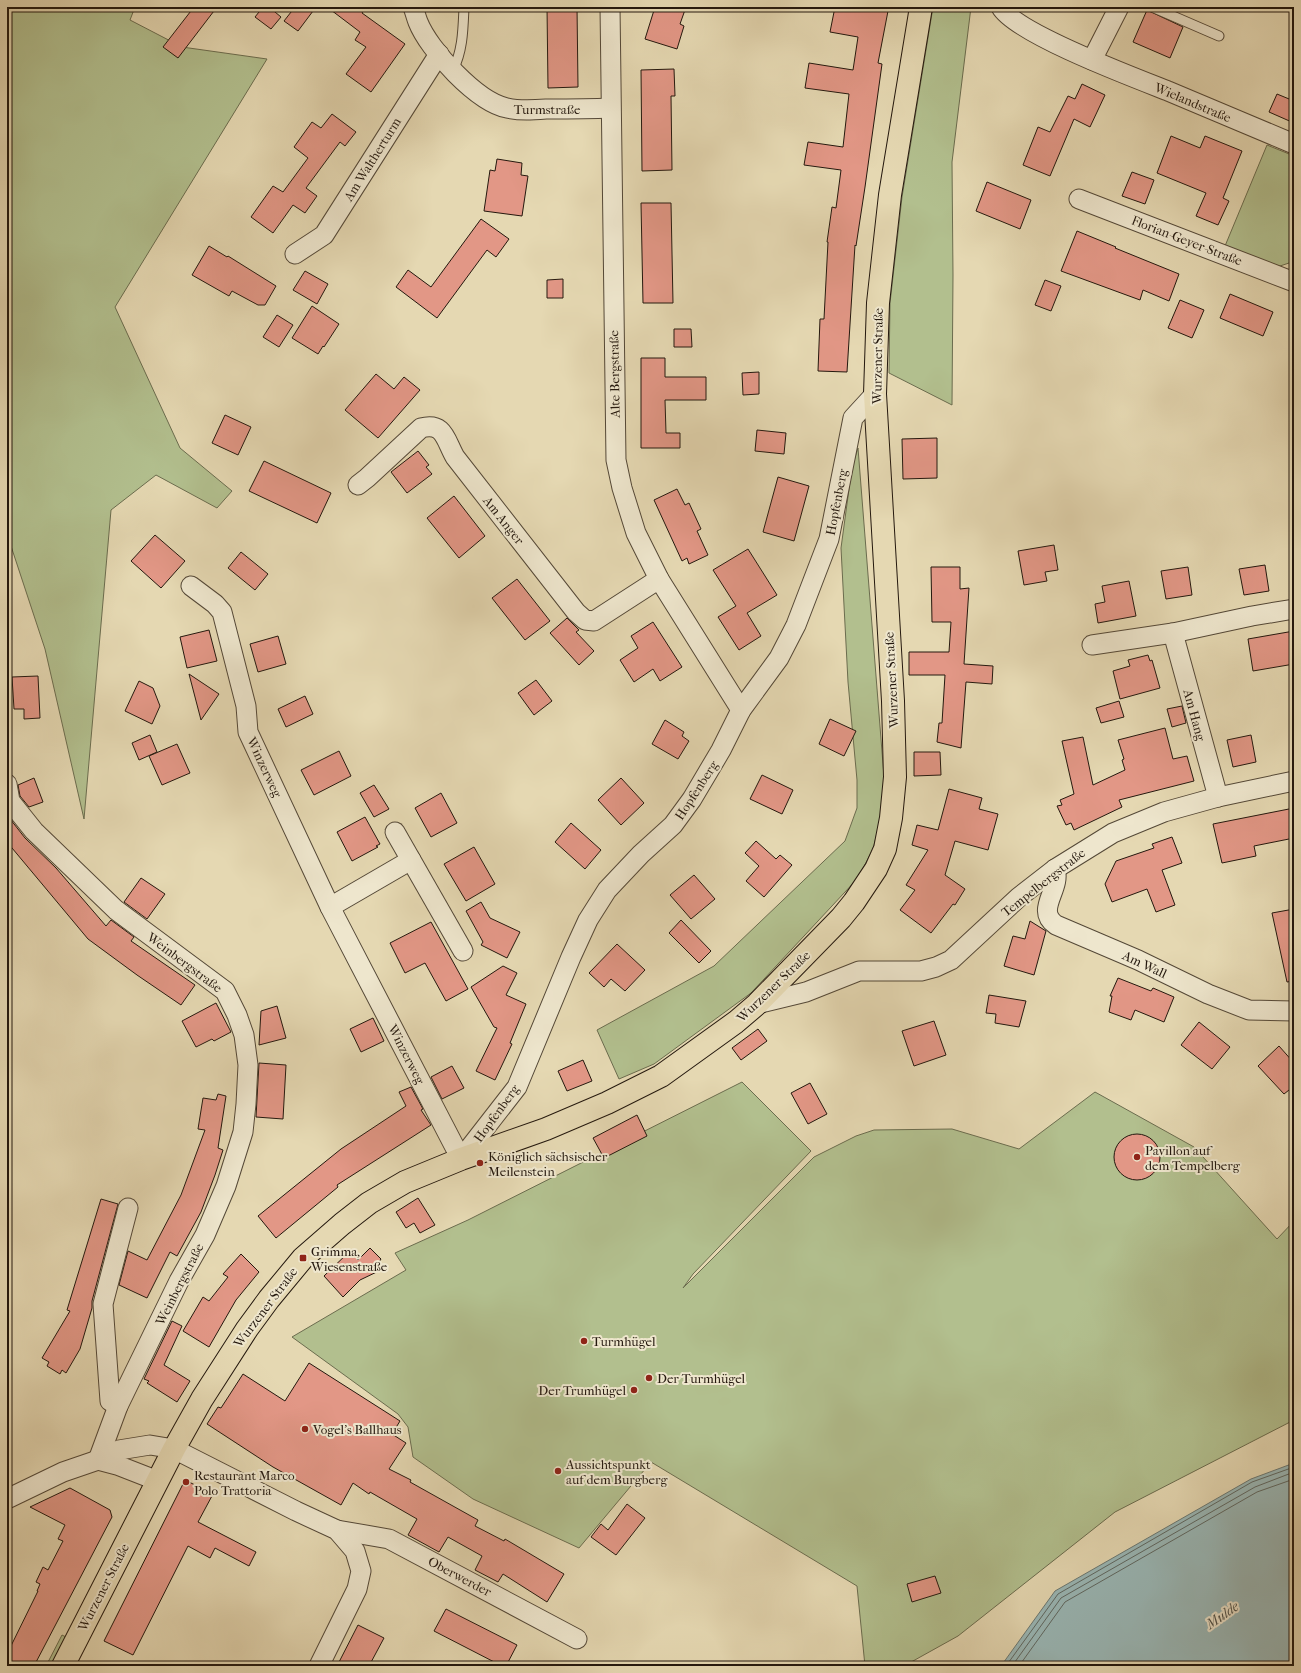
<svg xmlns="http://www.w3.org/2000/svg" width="1301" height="1673" font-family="'IM FELL French Canon',serif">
<rect width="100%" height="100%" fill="#e5d8b2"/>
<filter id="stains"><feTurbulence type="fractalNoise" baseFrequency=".005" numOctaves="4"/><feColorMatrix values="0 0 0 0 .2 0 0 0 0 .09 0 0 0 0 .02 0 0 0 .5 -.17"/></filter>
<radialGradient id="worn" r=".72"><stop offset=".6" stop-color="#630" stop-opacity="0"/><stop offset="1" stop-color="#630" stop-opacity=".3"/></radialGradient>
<g fill="#b2bf8e" stroke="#6b6c4e">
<path d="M 7,7 L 135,7 L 130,20 L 182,47 L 267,59 L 115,307 L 180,448 L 232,491 L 217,508 L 156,475 L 111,510 L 84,819 L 45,649 L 7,534 Z"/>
<path d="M 933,7 L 971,7 L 952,162 L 953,275 L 952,405 L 889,373 L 890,303 L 902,197 Z"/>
<path d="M 1267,145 L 1294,156 L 1294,256 L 1289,263 L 1277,267 L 1225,246 Z"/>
<path d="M 858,448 L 884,777 L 881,817 L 873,849 L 858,878 L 751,993 L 654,1064 L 619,1079 L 597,1030 L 714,966 L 845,841 L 857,808 L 857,780 L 848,682 L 841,548 L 852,467 Z"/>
<path d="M 742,1082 L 811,1151 L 693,1274 L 683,1288 L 814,1157 L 856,1136 L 874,1130 L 952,1129 L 1019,1149 L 1095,1092 L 1194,1147 L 1277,1239 L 1294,1221 L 1294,1420 L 1115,1512 L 958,1636 L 904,1666 L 865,1666 L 857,1586 L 651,1462 L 579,1548 L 473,1499 L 413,1457 L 408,1427 L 398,1414 L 292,1337 L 406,1270 L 395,1253 L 468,1220 Z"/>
<path d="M 62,1635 L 66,1637 L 51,1666 L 46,1666 Z"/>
</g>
<path fill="#9ab8b7" stroke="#6b7873" d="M 1294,1463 L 1294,1666 L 1001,1666 L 1055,1591 L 1251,1479 Z"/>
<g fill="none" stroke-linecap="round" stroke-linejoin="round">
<g stroke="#5f6862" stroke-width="1">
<path d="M 1006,1666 L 1058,1594 L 1252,1482 L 1294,1467"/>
<path d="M 1012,1666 L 1061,1598 L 1255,1487 L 1294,1472"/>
<path d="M 1019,1666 L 1065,1602 L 1257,1492 L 1294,1479"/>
</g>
</g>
<g fill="#e29786" stroke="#24180e">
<path d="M 194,7 L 217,7 L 178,58 L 163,47 Z"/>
<path d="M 263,7 L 269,7 L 281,17 L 271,29 L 255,17 Z"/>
<path d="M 295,7 L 316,7 L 298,31 L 284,21 Z"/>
<path d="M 327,7 L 366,7 L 362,13 L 405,44 L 371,92 L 346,74 L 366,47 L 355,40 L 360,32 Z"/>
<path d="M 547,7 L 577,7 L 578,87 L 548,88 Z"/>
<path d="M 655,7 L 686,7 L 680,24 L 684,26 L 677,49 L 645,39 Z"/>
<path d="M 835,7 L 865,7 L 888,11 L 878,63 L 882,64 L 865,187 L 856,246 L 855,245 L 847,372 L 818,371 L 820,319 L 824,319 L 828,242 L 827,242 L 832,207 L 836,208 L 841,170 L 804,165 L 808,142 L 843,147 L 849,94 L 805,88 L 809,63 L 853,70 L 858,37 L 830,32 Z"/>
<path d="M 1147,10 L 1183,27 L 1170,58 L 1133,42 Z"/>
<path d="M 674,69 L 675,96 L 671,96 L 672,170 L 642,171 L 641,70 Z"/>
<path d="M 1082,84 L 1105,95 L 1090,127 L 1074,119 L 1050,176 L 1023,165 L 1038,127 L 1050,132 L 1068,96 L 1075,99 Z"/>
<path d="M 1277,94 L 1294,101 L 1294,123 L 1269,112 Z"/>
<path d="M 332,114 L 356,132 L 345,146 L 340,142 L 306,188 L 317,196 L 305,213 L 293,205 L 273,233 L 251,217 L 273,186 L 283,192 L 308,158 L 294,147 L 312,122 L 321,128 Z"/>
<path d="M 1171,136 L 1200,148 L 1205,136 L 1242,151 L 1223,198 L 1229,201 L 1218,225 L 1196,216 L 1206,193 L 1157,173 Z"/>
<path d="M 497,159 L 522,163 L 521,175 L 528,176 L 522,216 L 484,211 L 490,170 L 495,171 Z"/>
<path d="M 1132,172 L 1154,180 L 1145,204 L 1122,196 Z"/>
<path d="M 987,182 L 1031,200 L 1020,229 L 976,211 Z"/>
<path d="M 641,203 L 671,203 L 673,303 L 643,303 Z"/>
<path d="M 481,219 L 509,239 L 496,257 L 487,250 L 437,318 L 396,287 L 408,270 L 431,287 Z"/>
<path d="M 1077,231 L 1116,247 L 1115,248 L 1179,274 L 1169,301 L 1143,290 L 1140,300 L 1061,271 Z"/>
<path d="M 209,246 L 227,257 L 228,256 L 276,286 L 265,305 L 258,305 L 232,291 L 229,296 L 192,275 Z"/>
<path d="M 305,271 L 328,284 L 317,304 L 293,290 Z"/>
<path d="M 563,279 L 563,298 L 547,298 L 547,280 Z"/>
<path d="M 1045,280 L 1061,286 L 1051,311 L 1035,305 Z"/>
<path d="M 1230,294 L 1273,312 L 1263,336 L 1220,318 Z"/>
<path d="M 1180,300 L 1204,310 L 1192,338 L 1168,328 Z"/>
<path d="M 312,306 L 339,324 L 324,347 L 323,346 L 318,354 L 292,338 Z"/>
<path d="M 277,315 L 293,325 L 279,347 L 263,337 Z"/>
<path d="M 674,329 L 691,329 L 692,347 L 674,347 Z"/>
<path d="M 641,358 L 665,358 L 665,377 L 706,377 L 706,400 L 665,400 L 666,433 L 680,433 L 680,448 L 641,448 Z"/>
<path d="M 759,372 L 759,394 L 743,395 L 742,373 Z"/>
<path d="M 376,374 L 394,389 L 404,377 L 420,390 L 378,438 L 345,410 Z"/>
<path d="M 225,415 L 251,427 L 238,455 L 212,443 Z"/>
<path d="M 757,430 L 786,433 L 784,454 L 755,451 Z"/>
<path d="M 937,438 L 937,478 L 903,479 L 902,439 Z"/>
<path d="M 418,451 L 429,465 L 426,467 L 432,474 L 407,493 L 391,472 Z"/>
<path d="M 264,461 L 331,493 L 317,523 L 249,491 Z"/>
<path d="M 778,477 L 809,486 L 794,541 L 763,532 Z"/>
<path d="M 677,489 L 685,505 L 689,503 L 701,529 L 697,531 L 708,555 L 689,564 L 687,558 L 682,561 L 654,500 Z"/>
<path d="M 454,496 L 485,536 L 459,558 L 427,518 Z"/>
<path d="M 155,535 L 185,561 L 161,588 L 131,561 Z"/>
<path d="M 1054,545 L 1058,570 L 1045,572 L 1047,581 L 1024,585 L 1018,551 Z"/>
<path d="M 748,549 L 777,595 L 747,613 L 761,636 L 739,650 L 718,617 L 736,606 L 713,570 Z"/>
<path d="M 241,552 L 268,574 L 255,590 L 228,568 Z"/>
<path d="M 1265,565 L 1269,591 L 1244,595 L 1239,569 Z"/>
<path d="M 931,567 L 960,567 L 960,589 L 969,588 L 964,664 L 993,666 L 992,684 L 966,682 L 961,748 L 937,742 L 939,723 L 942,723 L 945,675 L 909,675 L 909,652 L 949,652 L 951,622 L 932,622 Z"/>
<path d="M 1188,567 L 1192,595 L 1166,599 L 1161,571 Z"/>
<path d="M 517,579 L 550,621 L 525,640 L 492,598 Z"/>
<path d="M 1129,581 L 1136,616 L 1098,623 L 1095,604 L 1105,602 L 1102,586 Z"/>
<path d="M 567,618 L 579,630 L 576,632 L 594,651 L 579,665 L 550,633 Z"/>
<path d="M 653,622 L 682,667 L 660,681 L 653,669 L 634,682 L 620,660 L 638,648 L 631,636 Z"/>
<path d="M 209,630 L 217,661 L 187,668 L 180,637 Z"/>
<path d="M 1294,631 L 1294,664 L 1253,671 L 1248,639 Z"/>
<path d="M 278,636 L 286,664 L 258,672 L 250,644 Z"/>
<path d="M 1148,655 L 1150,661 L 1152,660 L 1160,688 L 1120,699 L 1113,671 L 1130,666 L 1128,660 Z"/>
<path d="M 189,674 L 219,694 L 201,720 Z"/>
<path d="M 38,676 L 40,718 L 24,719 L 24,709 L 14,709 L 12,677 Z"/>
<path d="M 536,680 L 552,701 L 534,715 L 518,693 Z"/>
<path d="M 139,681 L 153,688 L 160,706 L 152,724 L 125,711 Z"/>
<path d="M 305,696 L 313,714 L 286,727 L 278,709 Z"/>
<path d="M 1119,701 L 1124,717 L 1101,723 L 1096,708 Z"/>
<path d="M 1182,706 L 1186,723 L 1172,727 L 1167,709 Z"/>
<path d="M 830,719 L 856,731 L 844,756 L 819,744 Z"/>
<path d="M 665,720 L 684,732 L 682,736 L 689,741 L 678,759 L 652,744 Z"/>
<path d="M 1165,728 L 1173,759 L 1187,756 L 1194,781 L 1119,800 L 1122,807 L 1074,830 L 1071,823 L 1066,825 L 1057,806 L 1062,805 L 1060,800 L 1074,794 L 1062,741 L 1083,737 L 1093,785 L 1125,770 L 1122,760 L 1124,759 L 1118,740 Z"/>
<path d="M 150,735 L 157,752 L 139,760 L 132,743 Z"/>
<path d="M 1251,735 L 1256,762 L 1233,767 L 1227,740 Z"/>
<path d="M 177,744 L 190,773 L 162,785 L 149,756 Z"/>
<path d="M 339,751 L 351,776 L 314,795 L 301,770 Z"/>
<path d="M 914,752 L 940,752 L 941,775 L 914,776 Z"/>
<path d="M 762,775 L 793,790 L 782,814 L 750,799 Z"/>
<path d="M 34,778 L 43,802 L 29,807 L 20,796 L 18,785 Z"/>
<path d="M 621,778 L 644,803 L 621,825 L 598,800 Z"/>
<path d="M 374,785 L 389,809 L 374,817 L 360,793 Z"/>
<path d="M 949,789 L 982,798 L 979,809 L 998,814 L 988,850 L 955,841 L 945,875 L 965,889 L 955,905 L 953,904 L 931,933 L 900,910 L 915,890 L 906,885 L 928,850 L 912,845 L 917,825 L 938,830 Z"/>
<path d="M 441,793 L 457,823 L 431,837 L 415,808 Z"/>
<path d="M 1294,808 L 1294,838 L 1254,846 L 1256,856 L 1222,863 L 1213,824 Z"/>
<path d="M 7,815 L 25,838 L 56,868 L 106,926 L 111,920 L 134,937 L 131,941 L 195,985 L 181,1005 L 137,975 L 88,939 L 7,842 Z"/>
<path d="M 365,817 L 380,844 L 376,846 L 378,847 L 352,861 L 337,832 Z"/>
<path d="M 571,823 L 601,850 L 585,869 L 555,842 Z"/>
<path d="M 1172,837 L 1182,863 L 1162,870 L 1175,905 L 1156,912 L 1147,889 L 1112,902 L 1105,884 L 1116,861 L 1154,848 L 1152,844 Z"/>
<path d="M 756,841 L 776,859 L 780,855 L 792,865 L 764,897 L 746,881 L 759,866 L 745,853 Z"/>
<path d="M 474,847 L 495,884 L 466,901 L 444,864 Z"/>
<path d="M 694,875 L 715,899 L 691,919 L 670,895 Z"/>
<path d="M 141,878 L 165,894 L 147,919 L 124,902 Z"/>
<path d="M 481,902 L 490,918 L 520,932 L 507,958 L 481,945 L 483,942 L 466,911 Z"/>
<path d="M 1294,909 L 1294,981 L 1287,982 L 1272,913 Z"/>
<path d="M 681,920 L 711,951 L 699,963 L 669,933 Z"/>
<path d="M 1030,921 L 1046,931 L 1034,975 L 1004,966 L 1013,936 L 1025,939 Z"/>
<path d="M 431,922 L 468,989 L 446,1001 L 425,963 L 405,973 L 390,943 Z"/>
<path d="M 617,944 L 645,970 L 625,991 L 611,979 L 604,987 L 589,973 Z"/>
<path d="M 503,966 L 517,973 L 506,995 L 526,1004 L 510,1043 L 512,1044 L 495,1080 L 476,1071 L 497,1028 L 494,1027 L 471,987 Z"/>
<path d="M 1118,978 L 1151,991 L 1153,988 L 1174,997 L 1164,1022 L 1135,1010 L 1131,1020 L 1109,1012 L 1112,996 L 1110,996 Z"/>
<path d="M 989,995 L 1026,1001 L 1019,1027 L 995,1023 L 996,1014 L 986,1013 Z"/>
<path d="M 216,1003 L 231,1032 L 214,1041 L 212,1039 L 196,1047 L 182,1021 Z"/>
<path d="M 277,1006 L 286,1038 L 259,1045 L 261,1011 Z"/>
<path d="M 373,1018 L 384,1041 L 361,1052 L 350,1029 Z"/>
<path d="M 934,1021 L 946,1055 L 914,1066 L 902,1031 Z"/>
<path d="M 1199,1022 L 1230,1047 L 1212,1069 L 1181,1045 Z"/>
<path d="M 758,1029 L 767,1041 L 741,1060 L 732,1048 Z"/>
<path d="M 1279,1046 L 1294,1063 L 1294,1086 L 1284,1094 L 1258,1066 Z"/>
<path d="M 583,1060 L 592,1081 L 567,1091 L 558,1071 Z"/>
<path d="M 259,1063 L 286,1065 L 283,1119 L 256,1117 Z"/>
<path d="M 452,1066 L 464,1088 L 442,1099 L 431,1077 Z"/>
<path d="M 810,1083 L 827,1114 L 808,1124 L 791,1093 Z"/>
<path d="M 411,1087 L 423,1109 L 421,1110 L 431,1125 L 337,1185 L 338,1187 L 276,1238 L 258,1216 L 341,1149 L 406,1106 L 399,1092 Z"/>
<path d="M 218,1094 L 226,1096 L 218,1148 L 223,1150 L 215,1175 L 201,1212 L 177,1256 L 170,1252 L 147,1298 L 119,1285 L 128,1251 L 147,1260 L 181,1195 L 205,1130 L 198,1129 L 203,1098 L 216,1100 Z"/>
<path d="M 637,1115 L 647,1136 L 604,1158 L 593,1138 Z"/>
<circle cx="1137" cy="1157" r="23"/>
<path d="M 418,1198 L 435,1225 L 420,1233 L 414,1223 L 406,1228 L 396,1212 Z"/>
<path d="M 101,1199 L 118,1204 L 92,1301 L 92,1308 L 80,1349 L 66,1373 L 62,1370 L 60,1374 L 47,1366 L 49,1362 L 42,1358 L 70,1311 L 67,1310 Z"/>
<path d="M 370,1248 L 381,1259 L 379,1262 L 385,1268 L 360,1280 L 343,1297 L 324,1276 L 350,1251 L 358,1260 Z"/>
<path d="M 241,1254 L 259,1272 L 236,1300 L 209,1347 L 183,1331 L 203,1297 L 209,1301 L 228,1277 L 223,1274 Z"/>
<path d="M 172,1321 L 182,1326 L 164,1365 L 190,1381 L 177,1402 L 147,1383 L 149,1381 L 144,1379 Z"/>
<path d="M 309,1363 L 400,1421 L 392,1434 L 406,1443 L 389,1469 L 411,1480 L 410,1482 L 478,1520 L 475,1526 L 504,1541 L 505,1539 L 564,1574 L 547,1602 L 503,1574 L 498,1582 L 475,1570 L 482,1556 L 448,1537 L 439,1552 L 408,1535 L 417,1519 L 370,1492 L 369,1494 L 353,1483 L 341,1505 L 273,1467 L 207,1424 L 218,1407 L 221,1408 L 243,1374 L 285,1401 Z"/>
<path d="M 185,1480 L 213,1494 L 198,1522 L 256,1552 L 249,1566 L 215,1548 L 210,1558 L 188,1546 L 133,1655 L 104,1641 Z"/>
<path d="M 70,1488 L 110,1510 L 112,1517 L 34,1666 L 7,1666 L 7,1654 L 38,1591 L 37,1591 L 40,1584 L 36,1582 L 43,1567 L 48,1570 L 63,1541 L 58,1539 L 65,1525 L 30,1507 Z"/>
<path d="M 627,1504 L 645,1518 L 616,1555 L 591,1537 L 601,1524 L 608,1530 Z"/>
<path d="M 935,1576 L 941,1593 L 912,1602 L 907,1584 Z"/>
<path d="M 446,1609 L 517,1645 L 506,1666 L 502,1666 L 434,1631 Z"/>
<path d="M 358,1625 L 384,1638 L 369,1666 L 337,1666 Z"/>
</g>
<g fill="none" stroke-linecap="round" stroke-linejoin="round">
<g stroke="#544837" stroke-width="11">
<g id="service">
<path d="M 1152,7 L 1219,36"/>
<path d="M 453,70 C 463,50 463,29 464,7"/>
</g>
</g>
<g stroke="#544837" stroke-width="21">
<g id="minor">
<path d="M 413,7 C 415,12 416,17 418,22 C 429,50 477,102 507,108 C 520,111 533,110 546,109 C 568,109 589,109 610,108"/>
<path d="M 610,7 L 616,460 L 622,488 L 636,533 L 659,579 L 741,710"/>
<path d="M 1001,7 C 1015,33 1135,78 1168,91 C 1210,109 1252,126 1294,144"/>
<path d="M 1092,60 L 1119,7"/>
<path d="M 1079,199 L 1294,282"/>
<path d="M 295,254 L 324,235 L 439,54"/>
<path d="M 358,485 L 367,478 L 421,428 C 444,422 445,439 455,457 L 576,612 L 585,620 L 594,621 L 659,579"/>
<path d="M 191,586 L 215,604 L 222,612 L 246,706 L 248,732 L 330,907 L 461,1159 L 517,1087 L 571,957 L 588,920 L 607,890 L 641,854 L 673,825 L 692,799 L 721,750 L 741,710 L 779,658 L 796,625 L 829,539 L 853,418 L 875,394"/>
<path d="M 1173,633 L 1218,797"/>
<path d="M 1092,645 L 1173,633 L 1252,616 L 1294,609"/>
<path d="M 7,784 L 10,801 L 34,831 L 116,910 L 225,991 L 237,1015 L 244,1035 L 248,1065 L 246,1104 L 243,1132 L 226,1186 L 205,1235 L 179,1281 L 118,1406 L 98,1460"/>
<path d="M 395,832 L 463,951"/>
<path d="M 1055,869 C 1062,889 1034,910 1056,925 L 1138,960 L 1208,994 L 1249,1010 L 1294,1011"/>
<path d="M 330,907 L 411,860"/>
<path d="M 757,1004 L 806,992 L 859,971 L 921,971 L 936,967 L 951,960 L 1019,897 L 1055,869 L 1113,833 L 1164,812 L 1218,797 L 1294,781"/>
<path d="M 118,1406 L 110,1401 L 103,1304 L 128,1208"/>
<path d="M 98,1460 L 117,1465 L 158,1481"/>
<path d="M 7,1499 L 63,1472 L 98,1460 L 119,1450 L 150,1445 L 174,1449 L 296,1511 L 337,1530 L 355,1551 L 361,1571 L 357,1589 L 319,1666"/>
<path d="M 337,1530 L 389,1539 L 577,1639"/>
</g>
</g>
<g stroke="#24180e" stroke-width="24">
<path id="primary" d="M 63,1666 L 174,1449 L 202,1399 L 247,1329 L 269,1299 L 303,1258 L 342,1224 L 369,1203 L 405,1182 L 461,1159 L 546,1129 L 607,1103 L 661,1076 L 736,1022 L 757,1004 L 841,918 L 854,902 L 876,869 L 885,849 L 891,818 L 895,777 L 893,701 L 875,394 L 878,303 L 890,195 L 921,7"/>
</g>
<use href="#service" stroke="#eee6cd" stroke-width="9"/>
<use href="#minor" stroke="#eee6cd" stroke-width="19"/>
<use href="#primary" stroke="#e5d8b2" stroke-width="22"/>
</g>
<g fill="#8f2418" stroke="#eee6cd" stroke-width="1.5">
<circle cx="1137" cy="1157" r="4"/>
<circle cx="480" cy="1163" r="4"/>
<rect x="299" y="1254" width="8" height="8" rx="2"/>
<circle cx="584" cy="1341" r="4"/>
<circle cx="649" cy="1378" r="4"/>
<circle cx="634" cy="1390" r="4"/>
<circle cx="305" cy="1429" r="4"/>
<circle cx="558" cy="1471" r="4"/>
<circle cx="186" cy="1482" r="4"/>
</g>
<g text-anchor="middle" stroke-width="4" stroke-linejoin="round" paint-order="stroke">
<g font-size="13" fill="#24180e" stroke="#eee6cd">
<text transform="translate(1193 102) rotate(23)" y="5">Wielandstraße</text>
<text x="547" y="114">Turmstraße</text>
<text transform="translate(372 159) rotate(-58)" y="5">Am Waltherturm</text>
<text transform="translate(1187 240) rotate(21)" y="5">Florian-Geyer-Straße</text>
<text transform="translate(877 356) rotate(-89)" y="5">Wurzener Straße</text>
<text transform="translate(614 374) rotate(-91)" y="5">Alte Bergstraße</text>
<text transform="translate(836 502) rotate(-79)" y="5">Hopfenberg</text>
<text transform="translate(504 520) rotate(52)" y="5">Am Anger</text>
<text transform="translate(891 680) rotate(-93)" y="5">Wurzener Straße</text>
<text transform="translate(1195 715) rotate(75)" y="5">Am Hang</text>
<text transform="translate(265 767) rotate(65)" y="5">Winzerweg</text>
<text transform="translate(696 790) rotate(-57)" y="5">Hopfenberg</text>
<text transform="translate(1043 882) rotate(-38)" y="5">Tempelbergstraße</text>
<text transform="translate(185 962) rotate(37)" y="5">Weinbergstraße</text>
<text transform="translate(1145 964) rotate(25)" y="5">Am Wall</text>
<text transform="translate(773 986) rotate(-44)" y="5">Wurzener Straße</text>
<text transform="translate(407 1054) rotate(63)" y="5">Winzerweg</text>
<text transform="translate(496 1113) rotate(-54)" y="5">Hopfenberg</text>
<text transform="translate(179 1284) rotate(-63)" y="5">Weinbergstraße</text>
<text transform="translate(265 1307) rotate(-53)" y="5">Wurzener Straße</text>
<text transform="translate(460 1576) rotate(28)" y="5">Oberwerder</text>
<text transform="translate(103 1587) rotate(-63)" y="5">Wurzener Straße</text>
</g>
<g font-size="13" fill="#24180e" stroke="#eee6cd" text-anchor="start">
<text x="1145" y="1155">Pavillon auf<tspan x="1145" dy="15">dem Tempelberg</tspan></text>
<text x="488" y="1161">Königlich sächsischer<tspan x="488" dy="15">Meilenstein</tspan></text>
<text x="311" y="1256">Grimma,<tspan x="311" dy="15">Wiesenstraße</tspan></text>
<text x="592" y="1346">Turmhügel</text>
<text x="657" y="1383">Der Turmhügel</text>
<text x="626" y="1395" text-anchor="end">Der Trumhügel</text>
<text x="313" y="1434">Vogel's Ballhaus</text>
<text x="566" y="1469">Aussichtspunkt<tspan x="566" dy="15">auf dem Burgberg</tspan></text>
<text x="194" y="1480">Restaurant Marco<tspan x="194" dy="15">Polo Trattoria</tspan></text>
</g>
<g font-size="14" font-style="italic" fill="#4d5049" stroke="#eee6cd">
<text transform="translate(1222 1615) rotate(-35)" y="5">Mulde</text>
</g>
</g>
<rect width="1301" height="1673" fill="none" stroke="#e5d8b2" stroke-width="24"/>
<rect x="8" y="8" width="1285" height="1657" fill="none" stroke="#24180e" stroke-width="2"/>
<rect x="12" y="12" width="1277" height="1649" fill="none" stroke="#24180e"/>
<rect width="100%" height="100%" filter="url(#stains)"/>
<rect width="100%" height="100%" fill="url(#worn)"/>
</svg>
